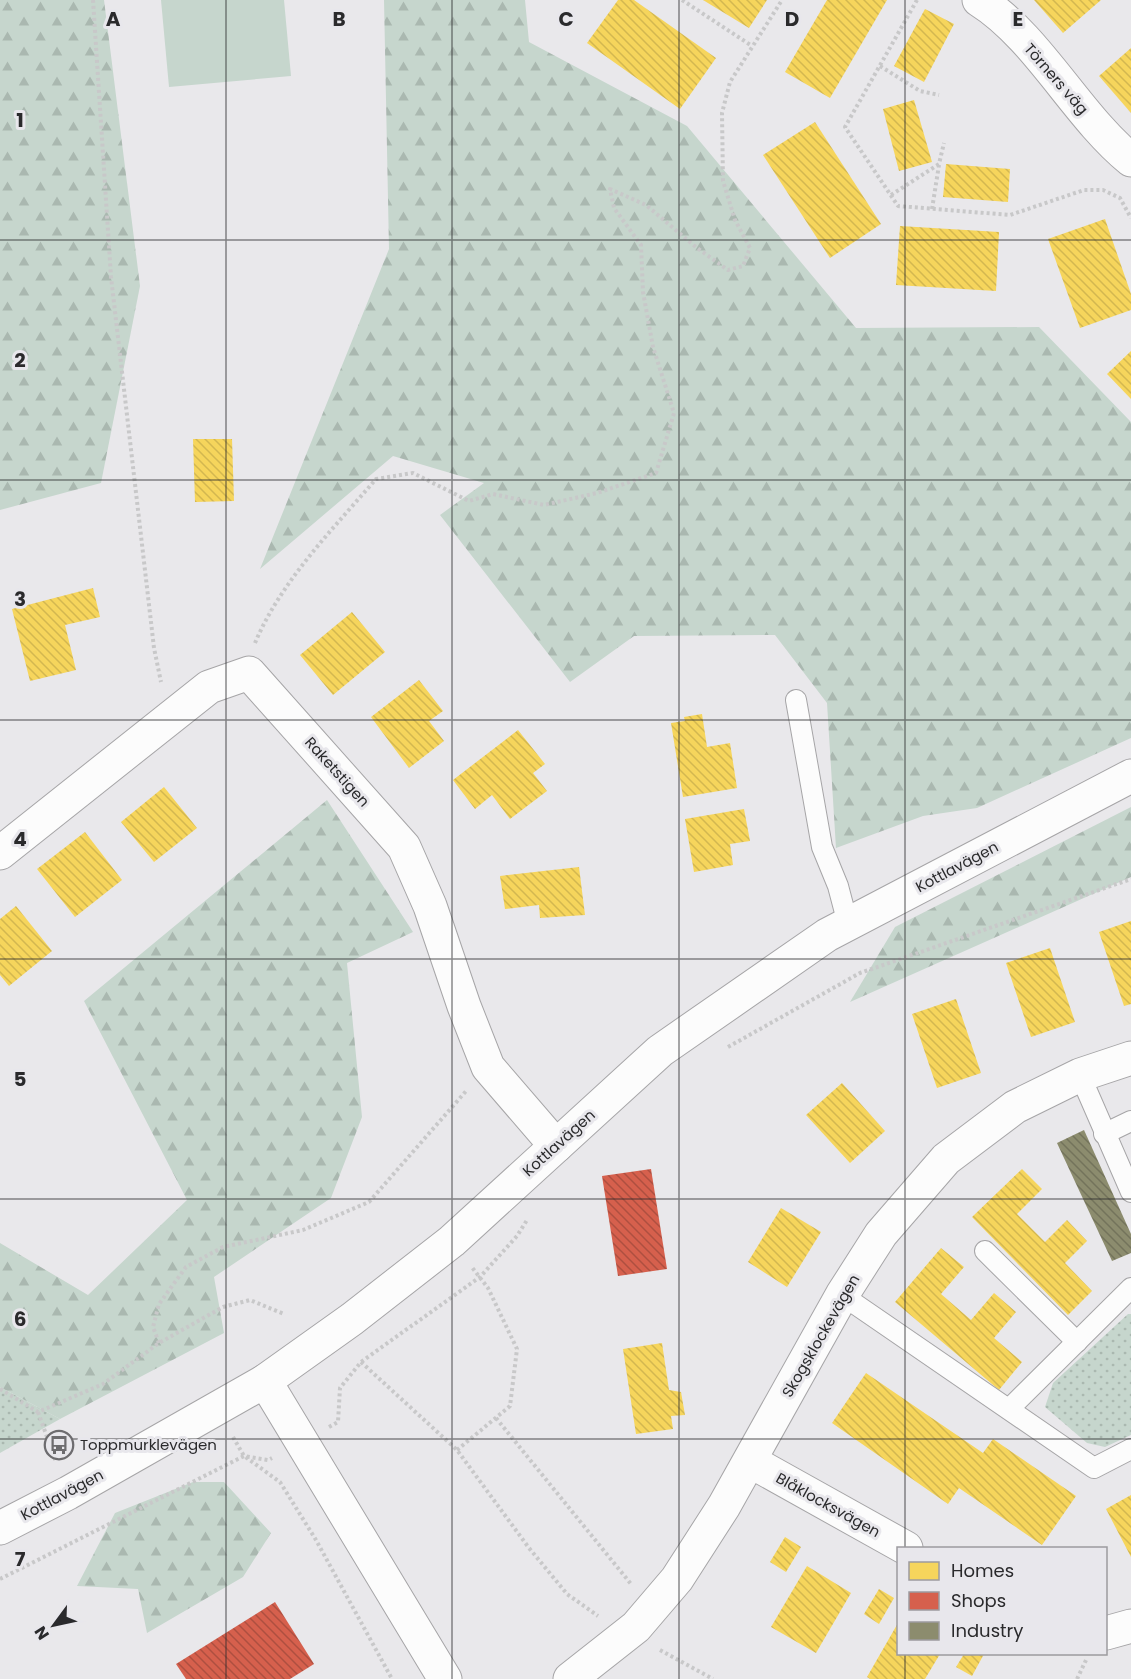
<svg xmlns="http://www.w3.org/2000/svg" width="1131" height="1679" font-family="Poppins,sans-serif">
<defs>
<pattern id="green-dots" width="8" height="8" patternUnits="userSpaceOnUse" patternTransform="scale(1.5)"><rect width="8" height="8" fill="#c6d6cd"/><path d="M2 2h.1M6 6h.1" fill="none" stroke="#aab8b0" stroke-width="1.8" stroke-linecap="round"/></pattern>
<pattern id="forest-firs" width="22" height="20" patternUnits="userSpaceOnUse" patternTransform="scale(1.5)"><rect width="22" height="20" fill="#c6d6cd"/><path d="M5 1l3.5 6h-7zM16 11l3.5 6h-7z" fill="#aab8b0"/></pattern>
<pattern id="homes-back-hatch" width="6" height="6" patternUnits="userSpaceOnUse" patternTransform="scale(1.5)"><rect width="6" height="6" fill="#f6d55c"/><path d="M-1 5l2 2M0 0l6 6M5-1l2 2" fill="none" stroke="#d3b750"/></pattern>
<pattern id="shops-back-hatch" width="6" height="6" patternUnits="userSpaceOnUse" patternTransform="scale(1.5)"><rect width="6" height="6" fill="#d6604d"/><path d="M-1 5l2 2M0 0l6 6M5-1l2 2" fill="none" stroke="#ae4f40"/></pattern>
<pattern id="industry-back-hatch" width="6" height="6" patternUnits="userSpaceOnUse" patternTransform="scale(1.5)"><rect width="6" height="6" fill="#8c8c6e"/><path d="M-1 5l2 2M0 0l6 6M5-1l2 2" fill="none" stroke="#73735b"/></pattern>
</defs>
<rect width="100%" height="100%" fill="#e9e8eb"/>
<g fill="url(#green-dots)">
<path d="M 1128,1314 L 1131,1314 L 1131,1435 L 1105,1447 L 1087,1443 L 1045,1407 L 1053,1383 Z"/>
<path d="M 0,1387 L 60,1419 L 0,1453 Z"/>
</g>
<g fill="url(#forest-firs)">
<path d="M 0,0 L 104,0 L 140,286 L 101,483 L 0,510 Z"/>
<path d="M 384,0 L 525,0 L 529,42 L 687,126 L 856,328 L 1039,327 L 1131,422 L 1131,738 L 977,808 L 923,816 L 836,848 L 827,703 L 775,635 L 634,636 L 570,682 L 440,515 L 484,483 L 393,456 L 260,569 L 389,249 Z"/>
<path d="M 327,800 L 413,932 L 347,963 L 362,1117 L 331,1198 L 214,1277 L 224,1333 L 60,1419 L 0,1387 L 0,1243 L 88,1295 L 187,1200 L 84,1001 Z"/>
<path d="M 1131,807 L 1131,877 L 850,1002 L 895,927 Z"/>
<path d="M 193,1482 L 224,1482 L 271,1533 L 243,1577 L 147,1633 L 138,1589 L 77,1586 L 115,1513 Z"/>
</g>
<path fill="#c6d6cd" d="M 161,0 L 284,0 L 291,76 L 169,87 Z"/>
<g fill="url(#homes-back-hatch)">
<path d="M 618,0 L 634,0 L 716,58 L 680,109 L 587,43 Z"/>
<path d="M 703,0 L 767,0 L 749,28 Z"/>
<path d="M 827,0 L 887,0 L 830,98 L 785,72 Z"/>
<path d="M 1034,0 L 1101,0 L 1063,33 Z"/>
<path d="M 925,9 L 954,24 L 924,82 L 894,66 Z"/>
<path d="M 1131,48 L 1131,113 L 1099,76 Z"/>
<path d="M 914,100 L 932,162 L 899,171 L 883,109 Z"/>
<path d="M 815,122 L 881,224 L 830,258 L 763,155 Z"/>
<path d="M 946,164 L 1010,169 L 1008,202 L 943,197 Z"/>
<path d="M 1105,219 L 1131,294 L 1131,310 L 1080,328 L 1048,239 Z"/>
<path d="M 900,226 L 999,232 L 996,291 L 896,285 Z"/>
<path d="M 1131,351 L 1131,399 L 1107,374 Z"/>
<path d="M 193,439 L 232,439 L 234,501 L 195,502 Z"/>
<path d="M 93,588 L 100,617 L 65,625 L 76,670 L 30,681 L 12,609 Z"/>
<path d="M 352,612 L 385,652 L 333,695 L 300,655 Z"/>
<path d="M 419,680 L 443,711 L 429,721 L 444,741 L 409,768 L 371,717 Z"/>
<path d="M 702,714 L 707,747 L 730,743 L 737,788 L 683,797 L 671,723 L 685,721 L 684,717 Z"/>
<path d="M 518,730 L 545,764 L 533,773 L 547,791 L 510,819 L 492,795 L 475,809 L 453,780 Z"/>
<path d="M 164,787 L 197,828 L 154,862 L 121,822 Z"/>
<path d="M 744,809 L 750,841 L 730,844 L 733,865 L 694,872 L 685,819 Z"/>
<path d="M 85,832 L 122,880 L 75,917 L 37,869 Z"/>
<path d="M 579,867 L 585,915 L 540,918 L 539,905 L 505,909 L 500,876 Z"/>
<path d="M 16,906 L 52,951 L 9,986 L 0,975 L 0,919 Z"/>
<path d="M 1131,921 L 1131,1004 L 1124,1006 L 1099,932 Z"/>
<path d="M 1050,948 L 1075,1022 L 1031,1037 L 1006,963 Z"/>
<path d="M 956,999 L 981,1073 L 937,1088 L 912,1014 Z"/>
<path d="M 842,1083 L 885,1131 L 850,1163 L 806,1115 Z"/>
<path d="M 1022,1169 L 1042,1189 L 1017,1214 L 1045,1242 L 1067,1220 L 1087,1241 L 1065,1263 L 1092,1291 L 1068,1315 L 972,1217 Z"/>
<path d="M 781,1208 L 821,1232 L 787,1287 L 748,1262 Z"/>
<path d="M 941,1248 L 964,1267 L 941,1294 L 971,1320 L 994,1293 L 1016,1312 L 994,1338 L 1022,1362 L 999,1390 L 895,1302 Z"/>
<path d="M 662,1343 L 669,1390 L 681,1392 L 685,1415 L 671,1416 L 673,1429 L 636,1434 L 623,1349 Z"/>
<path d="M 866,1373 L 983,1453 L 993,1439 L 1076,1496 L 1042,1545 L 959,1488 L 948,1504 L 832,1423 Z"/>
<path d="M 1131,1495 L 1131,1557 L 1106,1509 Z"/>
<path d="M 785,1537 L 801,1547 L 786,1572 L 770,1562 Z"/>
<path d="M 807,1566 L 851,1593 L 816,1653 L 771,1627 Z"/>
<path d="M 879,1589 L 894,1598 L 879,1624 L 864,1614 Z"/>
<path d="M 898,1623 L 898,1654 L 940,1654 L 925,1679 L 870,1679 L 867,1677 Z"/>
<path d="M 964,1654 L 984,1654 L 972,1676 L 956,1667 Z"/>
</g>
<g fill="url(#shops-back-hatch)">
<path d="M 651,1169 L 667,1269 L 618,1276 L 602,1176 Z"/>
<path d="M 275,1602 L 314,1664 L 290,1679 L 186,1679 L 176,1664 Z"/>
</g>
<path fill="url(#industry-back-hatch)" d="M 1084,1130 L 1131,1234 L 1131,1253 L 1112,1261 L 1057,1143 Z"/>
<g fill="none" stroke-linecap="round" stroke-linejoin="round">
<g stroke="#a6a5a7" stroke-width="22">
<g id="lane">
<path d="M 796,700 L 822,847 L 838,886 L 848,924"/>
<path d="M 1080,1075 L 1131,1192"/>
<path d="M 1104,1134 L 1131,1121"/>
<path d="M 985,1251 L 1077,1342"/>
<path d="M 842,1295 L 1094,1468 L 1131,1449"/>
<path d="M 1009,1409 L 1131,1288"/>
</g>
</g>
<g stroke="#a6a5a7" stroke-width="35">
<g id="street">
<path d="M 979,0 C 1038,37 1076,115 1131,160"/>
<path d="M 0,853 L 209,687 L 249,673 L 404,847 L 430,906 L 464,1006 L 488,1067 L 556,1146"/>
<path d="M 265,1381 L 445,1679"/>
<path d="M 750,1461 L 906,1548"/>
<path d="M 1106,1633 L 1131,1626"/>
<path d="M 570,1679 L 636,1627 L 677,1579 L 724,1506 L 842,1295 L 881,1234 L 946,1159 L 1015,1107 L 1080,1075 L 1131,1058"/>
</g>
</g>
<g stroke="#a6a5a7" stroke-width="35">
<path id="secondary" d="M 0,1528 L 68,1493 L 265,1381 L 352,1319 L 452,1241 L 660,1051 L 827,935 L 1131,776"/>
</g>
<g stroke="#c8c8c9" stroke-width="4" stroke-dasharray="3 3" stroke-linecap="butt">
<path d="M 93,0 L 111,277 L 154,648 L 161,682"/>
<path d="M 682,0 L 752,46"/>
<path d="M 917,0 L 845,127 L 898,206 L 1010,215 L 1084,190 L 1103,190 L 1120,198 L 1131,218"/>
<path d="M 880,66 L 920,91 L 939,95"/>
<path d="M 891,195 L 939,164 L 944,143"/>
<path d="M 932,209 L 939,165"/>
<path d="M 255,643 C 281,581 333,529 376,479 L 413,473 L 469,501 L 493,494 L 544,505 L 597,493 L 656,473 L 674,413 L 653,347 L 643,292 L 641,245 L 614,208 L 610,189 L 646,205 L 697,248 L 728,270 L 743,266 L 750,248 L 735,220 L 723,181 L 722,113 L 730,82 L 782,0"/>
<path d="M 728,1047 L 860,973 L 1131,879"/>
<path d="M 159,1343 L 153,1327 L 159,1304 L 186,1267 L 223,1247 L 303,1230 L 369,1202 L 467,1090"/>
<path d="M 361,1362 L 457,1450 L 529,1548 L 567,1594 L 598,1616"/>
<path d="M 0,1389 L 38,1412 L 103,1384 L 159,1343 L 223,1307 L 250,1300 L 284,1314"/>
<path d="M 38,1412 L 56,1462"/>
<path d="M 496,1418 L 631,1584"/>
<path d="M 329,1427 L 338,1422 L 340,1388 L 361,1362 L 480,1277 L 517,1236 L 527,1220"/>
<path d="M 233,1437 L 244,1456 L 280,1482 L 316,1540 L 392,1679"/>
<path d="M 457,1450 L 510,1406 L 517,1349 L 488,1288 L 471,1266"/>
<path d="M 0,1579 L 244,1456 L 268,1460 L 272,1458"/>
<path d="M 660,1650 L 713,1679"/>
<path d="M 1077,1679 L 1087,1658"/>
</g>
<use href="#lane" stroke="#fcfcfc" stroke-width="20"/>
<use href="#street" stroke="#fcfcfc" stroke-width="33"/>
<use href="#secondary" stroke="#fcfcfc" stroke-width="33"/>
</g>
<path fill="none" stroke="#2a2a2c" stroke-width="1.5" stroke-opacity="0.55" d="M 226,0 L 226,1679M 452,0 L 452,1679M 679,0 L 679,1679M 905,0 L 905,1548M 0,240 L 1131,240M 0,480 L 1131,480M 0,720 L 1131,720M 0,959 L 1131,959M 0,1199 L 1131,1199M 0,1439 L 1131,1439M 905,1654 L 905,1679"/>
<defs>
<g id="bus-ring" transform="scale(1.5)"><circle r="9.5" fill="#e8e7ec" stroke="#6d6c6f" stroke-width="1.5"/><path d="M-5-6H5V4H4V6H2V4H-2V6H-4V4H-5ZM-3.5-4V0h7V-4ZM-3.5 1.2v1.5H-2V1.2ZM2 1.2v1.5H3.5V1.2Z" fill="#6d6c6f"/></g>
</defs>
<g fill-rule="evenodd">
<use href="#bus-ring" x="59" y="1445"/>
</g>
<g text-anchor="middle" stroke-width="6" stroke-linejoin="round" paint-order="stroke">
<g font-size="15" fill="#2a2a2c" stroke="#e8e7ec">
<text transform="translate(1056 79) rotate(49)" y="5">Törners väg</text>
<text transform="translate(337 772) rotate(48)" y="5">Raketstigen</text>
<text transform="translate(957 867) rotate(-28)" y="5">Kottlavägen</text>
<text transform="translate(559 1143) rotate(-42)" y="5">Kottlavägen</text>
<text transform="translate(821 1336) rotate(-60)" y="5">Skogsklockevägen</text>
<text transform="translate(62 1495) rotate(-28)" y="5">Kottlavägen</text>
<text transform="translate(828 1505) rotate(29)" y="5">Blåklocksvägen</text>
</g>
<g font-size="15" fill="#2a2a2c" stroke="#e8e7ec" text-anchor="start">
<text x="80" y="1450">Toppmurklevägen</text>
</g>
</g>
<g font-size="20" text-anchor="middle" font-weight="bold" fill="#2a2a2c" stroke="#e8e7ec" stroke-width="6" stroke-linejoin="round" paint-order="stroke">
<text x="113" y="26">A</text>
<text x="339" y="26">B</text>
<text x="566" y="26">C</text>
<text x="792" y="26">D</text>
<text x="1018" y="26">E</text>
<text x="20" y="127">1</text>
<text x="20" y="367">2</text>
<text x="20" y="606">3</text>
<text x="20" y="846">4</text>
<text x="20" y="1086">5</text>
<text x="20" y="1326">6</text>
<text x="20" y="1566">7</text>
</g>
<rect x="897" y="1547" width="210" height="108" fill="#e8e7ec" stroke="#9c9b9f" stroke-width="1.5"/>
<rect x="909" y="1562" width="30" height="18" fill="#f6d55c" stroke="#9c9b9f" stroke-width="1.5"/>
<text x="951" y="1577" font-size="18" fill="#2a2a2c">Homes</text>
<rect x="909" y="1592" width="30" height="18" fill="#d6604d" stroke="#9c9b9f" stroke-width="1.5"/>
<text x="951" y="1607" font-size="18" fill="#2a2a2c">Shops</text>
<rect x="909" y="1622" width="30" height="18" fill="#8c8c6e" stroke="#9c9b9f" stroke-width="1.5"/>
<text x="951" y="1637" font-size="18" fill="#2a2a2c">Industry</text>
<g transform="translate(54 1625) rotate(237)" stroke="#e8e7ec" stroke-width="4.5" paint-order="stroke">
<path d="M0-4.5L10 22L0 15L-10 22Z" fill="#2a2a2c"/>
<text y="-9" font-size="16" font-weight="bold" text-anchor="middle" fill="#2a2a2c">N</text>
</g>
</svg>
